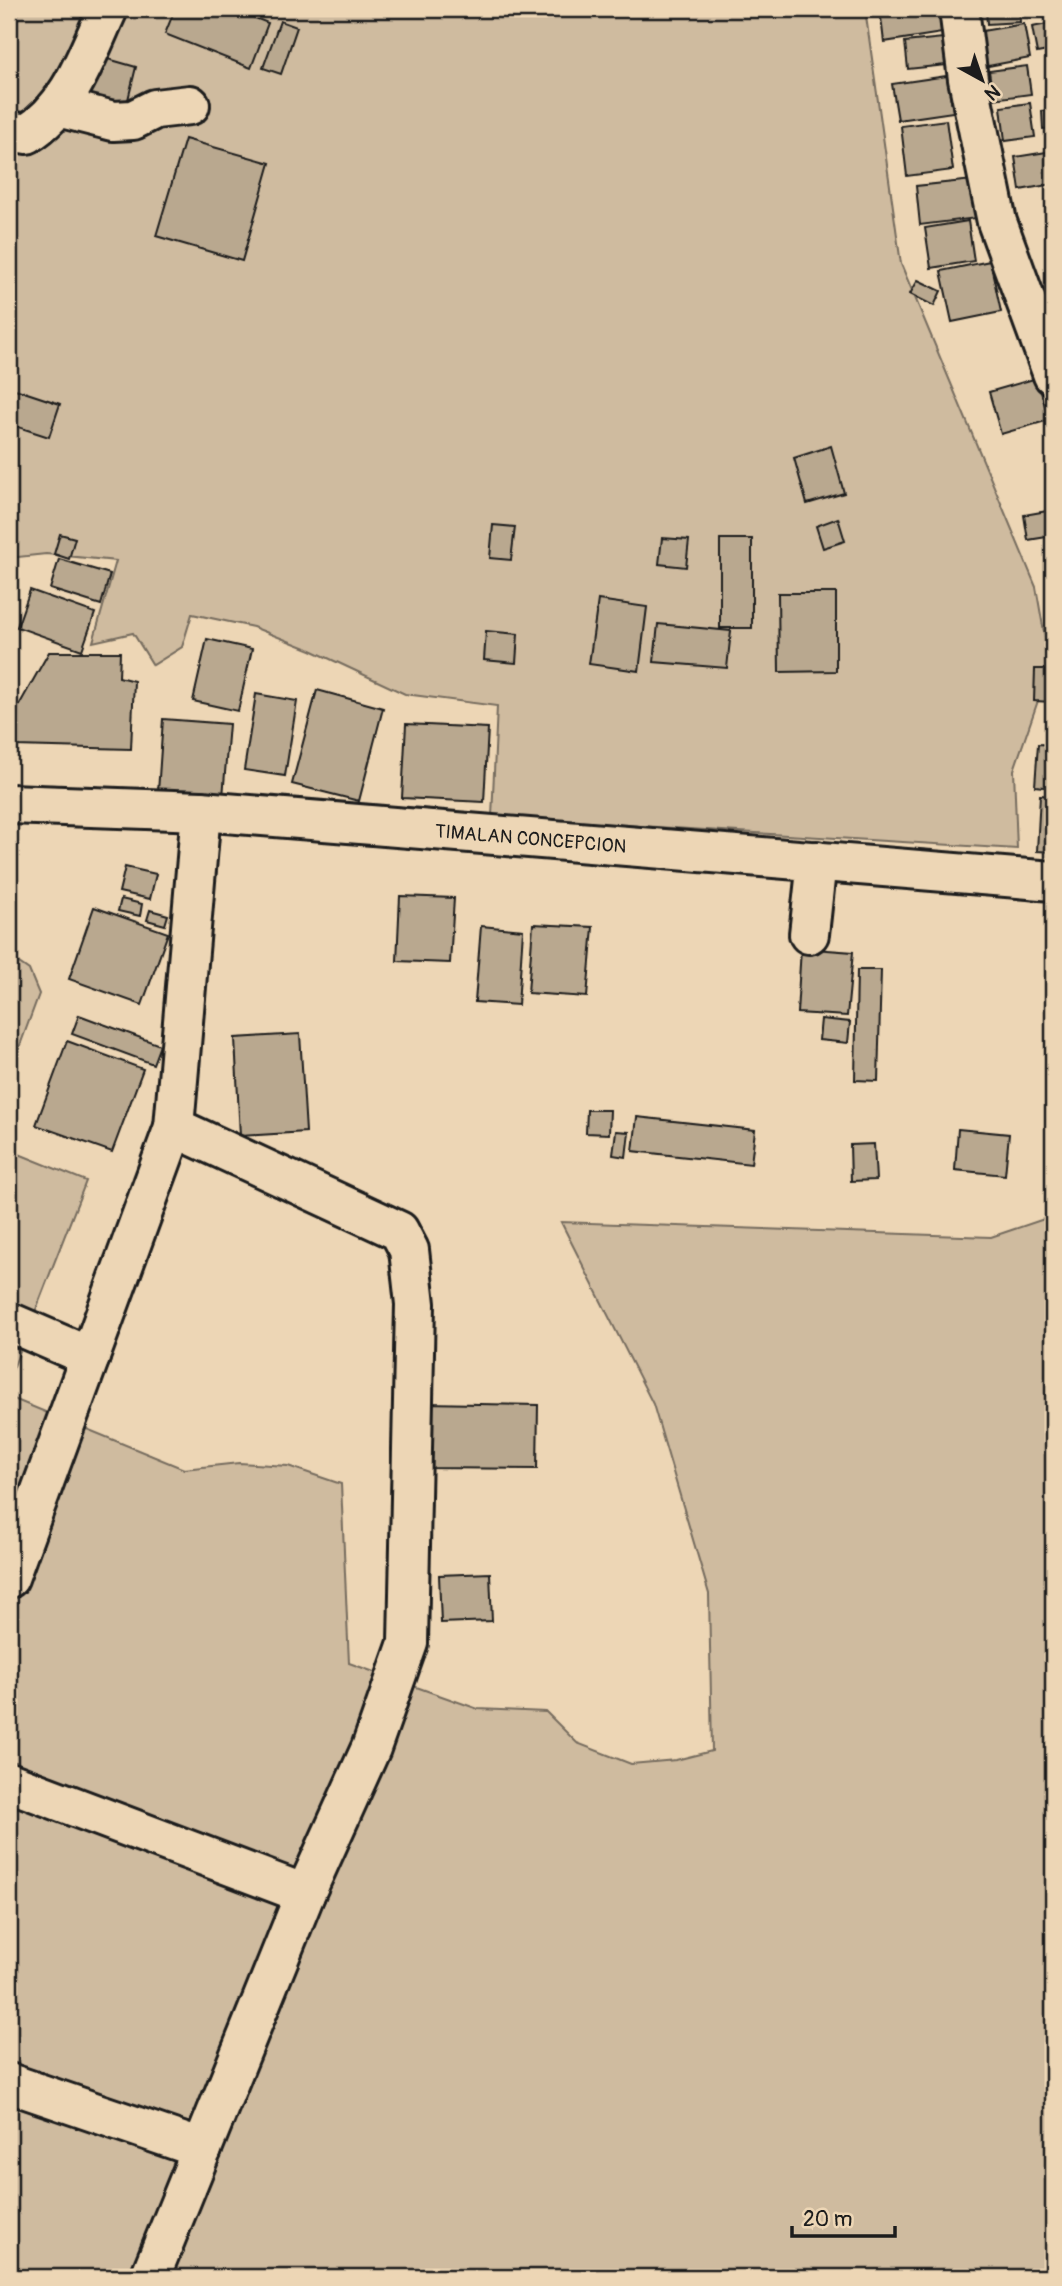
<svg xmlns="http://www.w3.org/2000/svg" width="1062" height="2286" font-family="Pangolin,sans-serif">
<rect width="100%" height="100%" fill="#edd6b5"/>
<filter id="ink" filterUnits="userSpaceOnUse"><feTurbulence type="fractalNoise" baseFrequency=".0143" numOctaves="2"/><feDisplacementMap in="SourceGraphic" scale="14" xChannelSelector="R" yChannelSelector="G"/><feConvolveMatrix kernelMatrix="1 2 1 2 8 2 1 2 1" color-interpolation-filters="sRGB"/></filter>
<g filter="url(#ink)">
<g fill="#cfbb9f" stroke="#766c5e" stroke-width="2">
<path d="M 9,9 L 865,9 L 901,264 L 1036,587 L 1050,666 L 1014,770 L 1017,849 L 492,817 L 497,706 L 405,694 L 311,650 L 253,627 L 192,614 L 182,647 L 153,665 L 133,633 L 93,642 L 116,561 L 46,554 L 9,558 Z"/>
<path d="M 9,956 L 29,970 L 39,994 L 9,1075 Z"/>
<path d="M 9,1150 L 86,1181 L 9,1379 Z"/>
<path d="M 1053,1216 L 1053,2277 L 9,2277 L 9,1397 L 184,1469 L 239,1463 L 288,1466 L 341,1484 L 349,1663 L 478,1709 L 546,1712 L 577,1743 L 631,1764 L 676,1760 L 712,1751 L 709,1594 L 653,1404 L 561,1222 L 991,1237 Z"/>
</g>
<g fill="#b9a88f" stroke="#1c1c1c" stroke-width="2">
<path d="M 9,9 L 19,9 L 9,68 Z"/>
<path d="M 175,9 L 232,9 L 268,23 L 251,68 L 165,34 Z"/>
<path d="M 880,9 L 938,9 L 942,33 L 884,42 Z"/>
<path d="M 986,9 L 1019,9 L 1020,22 L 987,24 Z"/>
<path d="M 280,21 L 297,27 L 281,74 L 263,68 Z"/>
<path d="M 1053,23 L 1053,50 L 1037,53 L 1032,27 Z"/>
<path d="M 1024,24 L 1030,58 L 983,67 L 976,32 Z"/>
<path d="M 943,38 L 946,65 L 908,69 L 905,42 Z"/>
<path d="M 94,55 L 136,67 L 125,112 L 82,100 Z"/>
<path d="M 1027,66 L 1031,94 L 993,99 L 989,71 Z"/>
<path d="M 947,76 L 953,112 L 898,120 L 892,84 Z"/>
<path d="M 1030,103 L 1035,137 L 1005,141 L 1001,107 Z"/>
<path d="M 1053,110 L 1053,128 L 1043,129 L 1042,111 Z"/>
<path d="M 946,120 L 953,170 L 907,176 L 901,126 Z"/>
<path d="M 185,139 L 270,163 L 242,261 L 156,236 Z"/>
<path d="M 1053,151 L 1053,184 L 1020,190 L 1015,157 Z"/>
<path d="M 973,180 L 977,218 L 920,225 L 916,186 Z"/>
<path d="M 1053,212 L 1053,249 L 1045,214 Z"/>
<path d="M 968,221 L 974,261 L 931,268 L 925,228 Z"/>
<path d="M 990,261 L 1001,312 L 952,322 L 941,271 Z"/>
<path d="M 918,280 L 941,291 L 934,306 L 910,294 Z"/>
<path d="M 1037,378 L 1049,420 L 1001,434 L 989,392 Z"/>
<path d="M 9,387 L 60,404 L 49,437 L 9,424 Z"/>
<path d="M 831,446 L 844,493 L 807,504 L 794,458 Z"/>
<path d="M 1053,510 L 1053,536 L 1028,540 L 1024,515 Z"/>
<path d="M 838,518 L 845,541 L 823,548 L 816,526 Z"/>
<path d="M 493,525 L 515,527 L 511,560 L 490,558 Z"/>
<path d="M 60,534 L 75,538 L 69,559 L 54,554 Z"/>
<path d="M 662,538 L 689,540 L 686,567 L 659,564 Z"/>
<rect x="720" y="539" width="32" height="89"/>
<path d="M 59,559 L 110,574 L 101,605 L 50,589 Z"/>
<path d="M 30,590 L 95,613 L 82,650 L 17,627 Z"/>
<path d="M 778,593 L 836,593 L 836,671 L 779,672 Z"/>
<path d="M 598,600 L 647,607 L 639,671 L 589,664 Z"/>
<path d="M 658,624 L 731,631 L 727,668 L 654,662 Z"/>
<path d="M 486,631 L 518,634 L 516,663 L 484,660 Z"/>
<path d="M 207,639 L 252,649 L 238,711 L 193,701 Z"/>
<path d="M 49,652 L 120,652 L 119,677 L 134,681 L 131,749 L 15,746 L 18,707 Z"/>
<path d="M 1035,669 L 1053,669 L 1053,702 L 1034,701 Z"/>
<path d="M 317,690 L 383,708 L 359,801 L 292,784 Z"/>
<path d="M 256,694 L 297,701 L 285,776 L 244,770 Z"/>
<path d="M 163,719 L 229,724 L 223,797 L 158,792 Z"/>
<path d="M 406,724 L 488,728 L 484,802 L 402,798 Z"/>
<path d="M 1038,744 L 1053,745 L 1053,788 L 1035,786 Z"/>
<path d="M 1040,795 L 1053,796 L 1053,852 L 1037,851 Z"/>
<path d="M 125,867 L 156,874 L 150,899 L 119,892 Z"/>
<path d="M 400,896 L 454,898 L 450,963 L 397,961 Z"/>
<path d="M 121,899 L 142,904 L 140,916 L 118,911 Z"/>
<path d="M 94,907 L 168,933 L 142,1005 L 69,979 Z"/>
<path d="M 150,910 L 168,915 L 165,925 L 147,920 Z"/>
<path d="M 533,924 L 593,927 L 587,997 L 528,993 Z"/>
<path d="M 481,926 L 523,930 L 518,1005 L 475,1002 Z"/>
<path d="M 801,948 L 853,952 L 847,1016 L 797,1013 Z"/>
<path d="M 857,970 L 881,970 L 878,1081 L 855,1080 Z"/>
<path d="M 79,1015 L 160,1045 L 153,1064 L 72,1034 Z"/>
<path d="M 821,1019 L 850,1022 L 848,1043 L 819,1040 Z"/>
<path d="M 300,1034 L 306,1132 L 240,1136 L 235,1038 Z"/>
<path d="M 67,1041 L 143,1069 L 112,1152 L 36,1125 Z"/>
<path d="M 587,1110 L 610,1110 L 609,1134 L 586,1133 Z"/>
<path d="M 637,1117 L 755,1130 L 751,1164 L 633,1151 Z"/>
<path d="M 958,1129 L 1009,1134 L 1005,1175 L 955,1170 Z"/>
<path d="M 616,1131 L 629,1132 L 626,1157 L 613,1155 Z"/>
<path d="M 874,1144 L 876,1180 L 851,1181 L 850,1145 Z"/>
<path d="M 427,1403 L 538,1405 L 537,1469 L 425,1468 Z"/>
<path d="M 490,1573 L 492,1621 L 441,1623 L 439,1575 Z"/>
</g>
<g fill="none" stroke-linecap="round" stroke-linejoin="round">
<g stroke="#1c1c1c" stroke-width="44">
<g id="minor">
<path d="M 959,9 L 968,79 L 997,222 L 1053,375"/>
<path d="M 58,107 L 113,121 L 133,120 L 155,109 L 190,105"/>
<path d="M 9,131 L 27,134 C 71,107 87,54 108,9"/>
<path id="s1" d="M 9,804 L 201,811 L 1053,881"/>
<path d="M 809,934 L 817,861"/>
<path d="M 9,1322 L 90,1357"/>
<path d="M 9,1578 L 174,1127 L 201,811"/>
<path d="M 9,1782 L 305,1894"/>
<path d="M 9,2083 L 202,2149"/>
<path d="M 150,2277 L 305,1894 L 371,1748 L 408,1643 L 415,1304 L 409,1250 L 399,1231 L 174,1127"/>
</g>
</g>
<use href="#minor" stroke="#edd6b5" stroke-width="38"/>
</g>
</g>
<g text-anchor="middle" stroke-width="6" stroke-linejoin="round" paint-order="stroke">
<g font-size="19" fill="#1c1c1c" stroke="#edd6b5">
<text dy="7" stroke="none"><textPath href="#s1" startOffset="523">TIMALAN CONCEPCION</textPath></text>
</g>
</g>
<rect width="1062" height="2286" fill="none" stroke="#edd6b5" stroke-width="35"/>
<rect x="18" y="18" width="1027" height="2251" fill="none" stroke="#1c1c1c" stroke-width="2.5" filter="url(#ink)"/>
<g transform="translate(982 80) rotate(140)" stroke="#edd6b5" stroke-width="5" paint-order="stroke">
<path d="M0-5L12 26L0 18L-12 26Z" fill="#1c1c1c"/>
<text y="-10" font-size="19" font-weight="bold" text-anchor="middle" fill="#1c1c1c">N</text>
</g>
<path d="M792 2226v10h103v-10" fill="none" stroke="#1c1c1c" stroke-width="3.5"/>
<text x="803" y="2226" font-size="21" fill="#1c1c1c" stroke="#edd6b5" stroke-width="5" paint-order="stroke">20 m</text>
</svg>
